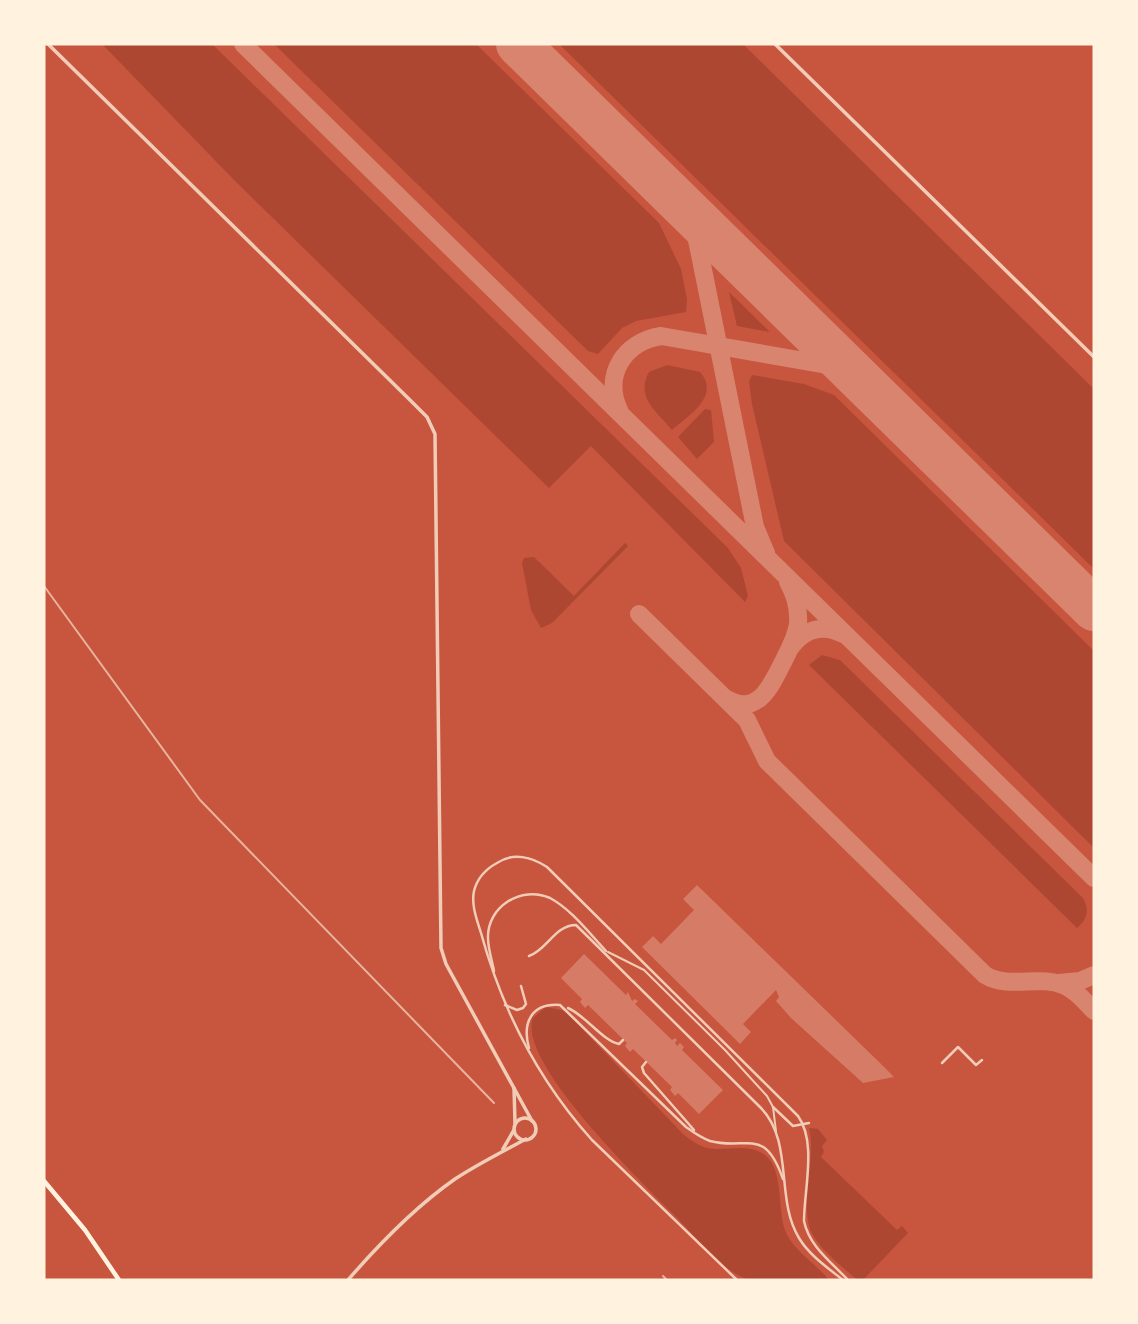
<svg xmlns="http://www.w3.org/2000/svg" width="1138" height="1324" font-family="'IBM Plex Sans',sans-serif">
<rect width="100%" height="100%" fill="#c8553d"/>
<g fill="#ae4732">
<path d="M 102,44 L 212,44 L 728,548 L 741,568 L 748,596 L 745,602 L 591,446 L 549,488 L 237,183 Z"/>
<path d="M 274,44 L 476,44 L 659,223 L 681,269 L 687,299 L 686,312 L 636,321 L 622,328 L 598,354 L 588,351 Z"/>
<path d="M 559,44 L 743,44 L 1094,389 L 1094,569 Z"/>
<path d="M 729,292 L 770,332 L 737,326 Z"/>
<path d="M 667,365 L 700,372 C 721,396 689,415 672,430 C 657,412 635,397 649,372 Z"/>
<path d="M 752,375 L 804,384 L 834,395 L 1094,651 L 1094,848 L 784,541 L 752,404 L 749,382 Z"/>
<path d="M 705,409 L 711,410 L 714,442 L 697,459 L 678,437 Z"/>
<path d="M 625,543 L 628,546 L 552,623 L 541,628 L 531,610 L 522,563 L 524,558 L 534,557 L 574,596 Z"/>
<path d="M 822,655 L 840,660 L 1083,898 C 1090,911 1087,919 1077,928 L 809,665 Z"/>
<path d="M 546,1007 L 565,1011 L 684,1135 C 691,1140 699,1146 707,1148 C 727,1152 747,1142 765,1155 C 783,1169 778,1207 784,1227 C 790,1249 816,1263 829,1280 C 811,1280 763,1285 749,1280 C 719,1270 694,1234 672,1213 C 642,1182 516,1061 533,1018 Z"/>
<path d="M 809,1128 L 818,1129 L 827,1140 L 822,1146 L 824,1152 L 821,1157 L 897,1230 L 902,1226 L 908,1233 L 863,1280 L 857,1280 C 843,1267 824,1253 814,1237 C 797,1211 817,1159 809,1128 Z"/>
</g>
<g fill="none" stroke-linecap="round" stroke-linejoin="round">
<g stroke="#d8846e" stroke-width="18">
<path d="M 243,44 L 1094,878"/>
<path d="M 681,204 L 696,235 L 755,527 L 766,553"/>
<path d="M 702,262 L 708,249 L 717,246 L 730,252"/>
<path d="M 802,360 L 815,351 L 813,333"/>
<path d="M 619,410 C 603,375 624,342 661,336 L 833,366 L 861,380"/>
<path d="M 639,614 L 747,720 L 767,761 L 985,975 C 1010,990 1040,974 1065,986 C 1077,991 1086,1003 1094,1011"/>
<path d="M 791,647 C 804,629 823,624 843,634"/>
<path d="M 727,699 C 757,716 770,688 782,664 C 788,652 796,638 798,624 C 799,609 795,594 788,582"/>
<path d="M 1059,983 L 1080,981 L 1094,975"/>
</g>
<path stroke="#d8846e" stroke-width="44" d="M 518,44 L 1094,609"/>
</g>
<g fill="#d67c66">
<path d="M 697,885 L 878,1061 L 894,1077 L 863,1083 L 791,1018 L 776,1001 L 779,997 L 776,990 L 743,1024 L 751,1032 L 740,1044 L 731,1035 L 642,947 L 653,936 L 661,944 L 694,910 L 683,899 Z"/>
<path d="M 584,954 L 626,995 L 628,992 L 632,1001 L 635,999 L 638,1001 L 635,1004 L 672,1040 L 675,1038 L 677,1040 L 675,1043 L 677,1046 L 680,1043 L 684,1047 L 682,1050 L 723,1090 L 699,1114 L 678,1093 L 675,1096 L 670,1090 L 672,1087 L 633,1049 L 630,1052 L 625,1046 L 627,1043 L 588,1005 L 585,1008 L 580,1002 L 582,999 L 561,978 Z"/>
</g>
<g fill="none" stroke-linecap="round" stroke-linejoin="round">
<path stroke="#f1ccb7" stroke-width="2" d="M 608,952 L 644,970 L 725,1050 L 767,1096 L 773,1107 L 776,1131"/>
<g stroke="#f1ccb7" stroke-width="2.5">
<path d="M 529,956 C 547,950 555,925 576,925 L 761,1108 C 794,1142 775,1199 799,1238 C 809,1255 828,1268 843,1280"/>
<path d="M 494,971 C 492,960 488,949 488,938 C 487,907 521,885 550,898 C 571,909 590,934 606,951"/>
<path d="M 505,1005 L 517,1010 L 523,1008 L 526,1004 L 521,986"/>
<path d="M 568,1008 C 586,1016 603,1041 619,1044 L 623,1040"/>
<path d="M 529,1048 C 522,1023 531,1003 560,1005 L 686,1127 C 693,1132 701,1138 710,1141 C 747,1151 764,1125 783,1179"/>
<path d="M 646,1062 L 642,1067 L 644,1073 L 694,1130"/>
<path d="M 942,1063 L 958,1047 L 976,1065 L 982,1060"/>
<path d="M 773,1107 L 793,1126 L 809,1123"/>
<path d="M 737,1280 L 592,1140 C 539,1081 502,1009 481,933 C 477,920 471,905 474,891 C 477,879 486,869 497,863 C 513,852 532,857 547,867 L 798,1116 C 817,1142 804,1190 804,1221 C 809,1246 831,1262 848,1280"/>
</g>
<g stroke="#f1ccb7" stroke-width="3.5">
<path d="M 48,44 L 411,401 L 427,417 L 435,434 L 441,948 L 446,964 L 532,1121"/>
<path d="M 775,44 L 1094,357"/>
<path d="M 514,1088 L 515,1123"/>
<circle cx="525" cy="1129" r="11"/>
<path d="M 503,1149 L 514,1130"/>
<path d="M 348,1280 C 380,1243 415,1207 455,1179 C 478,1164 502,1152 526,1139"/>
</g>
<path stroke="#fff3e0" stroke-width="4.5" d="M 44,1181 L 85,1230 L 119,1280"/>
<g stroke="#e9b49f" stroke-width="2">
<path d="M 44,586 L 200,800 L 494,1103"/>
<path d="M 663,1276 L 667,1280"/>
</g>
</g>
<rect width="1138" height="1324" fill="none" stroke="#fff3e0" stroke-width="91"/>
</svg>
